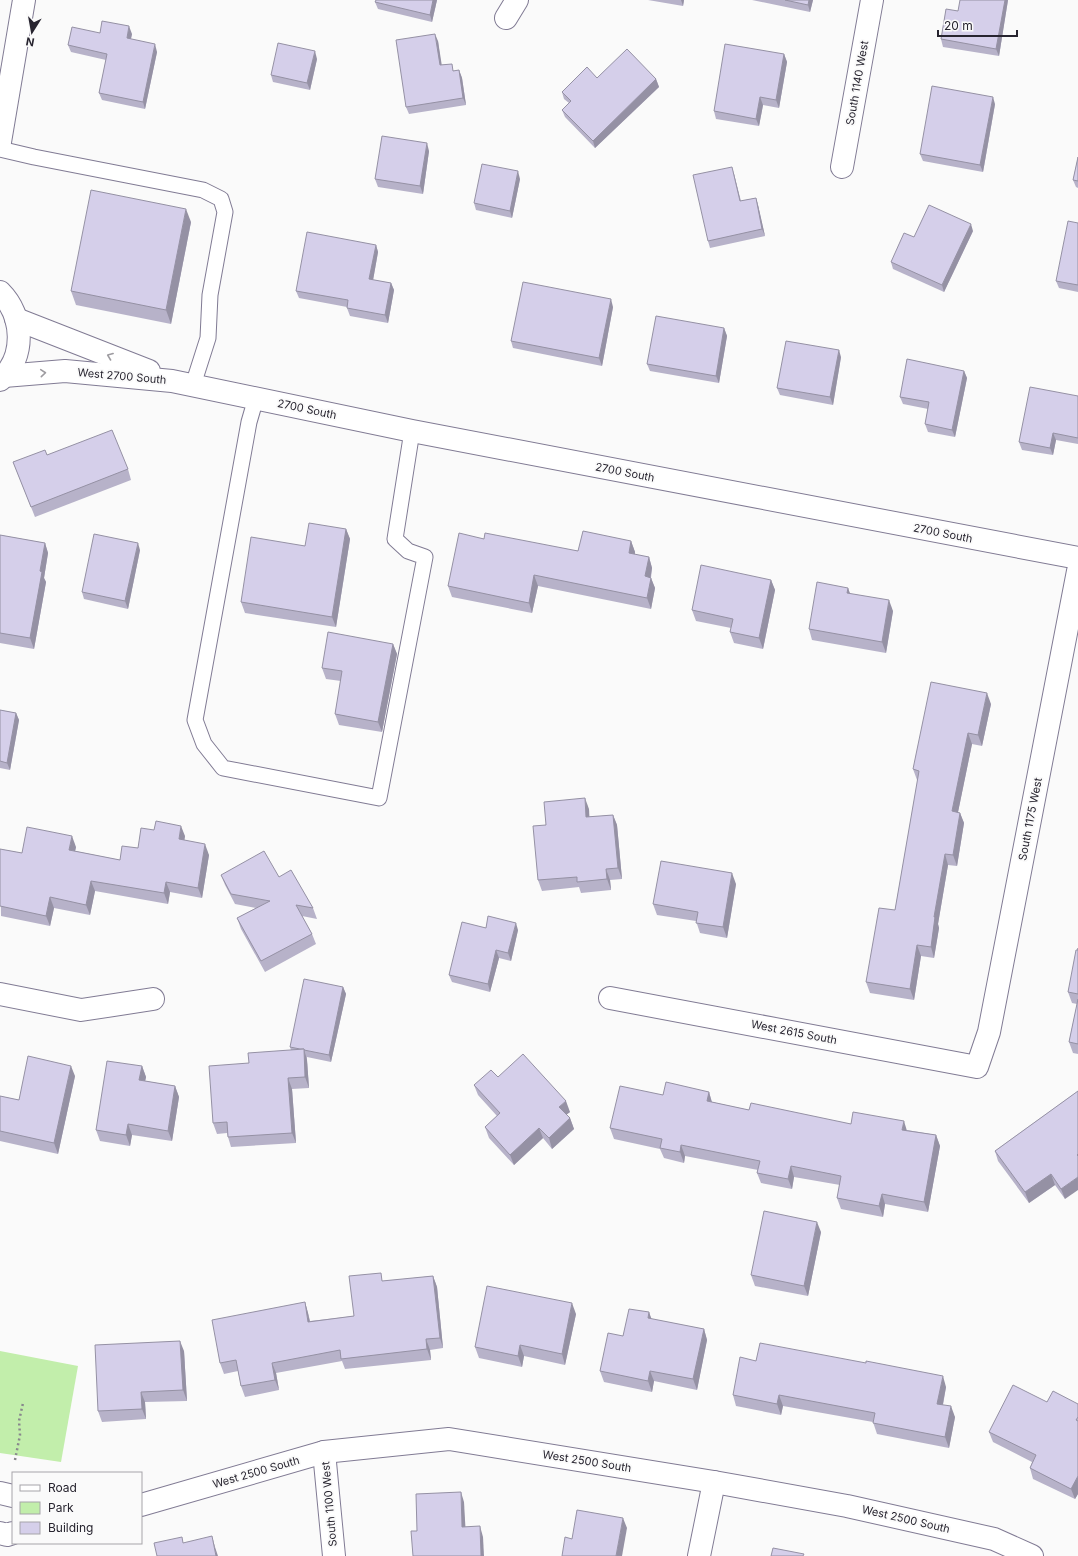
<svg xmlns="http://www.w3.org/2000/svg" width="1078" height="1556" font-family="Inter,sans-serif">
<rect width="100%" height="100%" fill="#fafafa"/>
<path fill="#c2eeab" d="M 0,1351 L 78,1366 L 61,1462 L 0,1453 Z"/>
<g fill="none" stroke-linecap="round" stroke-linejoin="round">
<g stroke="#817b94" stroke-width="17">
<g id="service">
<path d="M 0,149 L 34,157 L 203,190 L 221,199 L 225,212 L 210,295 L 208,338 L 193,385"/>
<path d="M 256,398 L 249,422 L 195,720 L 204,744 L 223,768 L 379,798 L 425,557 L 408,551 L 395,539 L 412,431"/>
</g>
</g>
<g stroke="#817b94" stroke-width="24">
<g id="minor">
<path d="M 506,18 L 517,0"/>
<path d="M 842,167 L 872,0"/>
<path d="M 0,994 L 81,1010 L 153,999"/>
<path d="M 610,998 L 977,1067 L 989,1032 L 1078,571"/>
<path d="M 324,1452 L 334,1556"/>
<path d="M 0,1493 L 13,1496"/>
<path d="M 141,1505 L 324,1452 L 449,1439 L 714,1482 L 847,1506 L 994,1539 L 1032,1556"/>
<path d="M 0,1533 L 7,1535 L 13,1533"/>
<path d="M 699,1556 L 714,1482"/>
</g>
</g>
<g stroke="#817b94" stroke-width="24">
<g id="secondary">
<path d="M 0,142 L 24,0"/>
<path d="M 0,292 C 24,316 26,357 0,380"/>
<path d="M 16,319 L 149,371"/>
<path d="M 4,376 L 65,371 L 172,381 L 412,431 L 1078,558"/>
</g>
</g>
<path stroke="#88878c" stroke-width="2.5" stroke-dasharray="2 3" stroke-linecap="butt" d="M 15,1460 L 20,1435 L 19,1421 L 23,1403"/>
<use href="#service" stroke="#fff" stroke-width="15"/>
<use href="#minor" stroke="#fff" stroke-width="22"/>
<use href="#secondary" stroke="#fff" stroke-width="22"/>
</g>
<g fill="#b7b2c9">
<path d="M 376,0 L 437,0 L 432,22 L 378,9 L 375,2 Z"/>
<path d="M 648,0 L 684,0 L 683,6 Z"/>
<path d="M 752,0 L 813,0 L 810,12 Z"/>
<path d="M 1008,0 L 999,56 L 943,47 L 941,39 L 958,11 Z"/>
<path d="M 100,33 L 132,34 L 131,39 L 157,52 L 145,109 L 102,100 L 99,93 L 106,60 L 71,52 L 68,45 Z"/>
<path d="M 438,41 L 441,65 L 454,71 L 459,70 L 462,78 L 466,105 L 409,114 L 406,107 Z"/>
<path d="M 784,54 L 787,62 L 779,108 L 763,105 L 759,126 L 716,119 L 714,111 Z"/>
<path d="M 317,59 L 310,90 L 273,82 L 271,75 Z"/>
<path d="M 597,78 L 656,79 L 659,87 L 595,148 L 565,117 L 562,110 L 569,103 L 564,99 L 562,92 Z"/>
<path d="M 995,104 L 983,172 L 923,161 L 920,154 Z"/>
<path d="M 429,151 L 423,194 L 378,187 L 375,179 Z"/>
<path d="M 1078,157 L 1078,188 L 1076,187 L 1073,180 Z"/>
<path d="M 734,174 L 741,201 L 756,198 L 758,205 L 765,236 L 710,248 L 708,241 Z"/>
<path d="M 520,179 L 512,218 L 476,210 L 474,203 Z"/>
<path d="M 191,222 L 171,324 L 76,305 L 71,291 Z"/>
<path d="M 1078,223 L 1078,292 L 1059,288 L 1056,281 Z"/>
<path d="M 973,231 L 944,292 L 893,269 L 891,262 L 914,237 Z"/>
<path d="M 376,245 L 378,252 L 373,280 L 391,283 L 394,290 L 388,323 L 350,316 L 347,308 L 347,307 L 299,298 L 296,291 Z"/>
<path d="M 613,307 L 602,366 L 513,348 L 511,341 Z"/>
<path d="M 724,328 L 727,336 L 719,383 L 650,371 L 647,364 Z"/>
<path d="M 841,357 L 833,405 L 780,395 L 777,388 Z"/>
<path d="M 964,371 L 967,378 L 955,437 L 928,432 L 925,424 L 928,409 L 903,404 L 900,397 Z"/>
<path d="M 1078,396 L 1078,444 L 1056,440 L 1053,455 L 1022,450 L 1019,442 Z"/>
<path d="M 47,455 L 128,469 L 131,480 L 35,517 L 13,462 Z"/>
<path d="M 346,529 L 350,539 L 336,627 L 245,613 L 241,602 L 305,546 Z"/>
<path d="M 0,535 L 45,543 L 48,553 L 44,578 L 46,582 L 34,649 L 0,643 Z"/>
<path d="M 484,539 L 578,551 L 631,541 L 635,552 L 635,555 L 649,557 L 652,568 L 651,578 L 655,588 L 651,609 L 538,586 L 532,613 L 452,597 L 448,586 Z"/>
<path d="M 140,550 L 128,609 L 84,599 L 82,592 Z"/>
<path d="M 771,580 L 775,590 L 763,649 L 734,643 L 730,632 L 731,628 L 696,621 L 692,610 Z"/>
<path d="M 848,588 L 850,594 L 893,611 L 886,653 L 812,640 L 809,629 Z"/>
<path d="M 393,644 L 397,654 L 382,732 L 339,725 L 335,714 L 341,681 L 326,679 L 322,668 Z"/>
<path d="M 991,704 L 982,746 L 972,744 L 958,812 L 960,813 L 964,823 L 957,866 L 948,865 L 938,924 L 939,928 L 934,958 L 921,956 L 914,1000 L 870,993 L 866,982 L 895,910 L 918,780 L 917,780 L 913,769 Z"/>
<path d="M 0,710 L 16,713 L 19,720 L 10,770 L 0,768 Z"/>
<path d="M 589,809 L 589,817 L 613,815 L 617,825 L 622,879 L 610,880 L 611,890 L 581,893 L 579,887 L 542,891 L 538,880 L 546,825 Z"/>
<path d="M 185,836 L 184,840 L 209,855 L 202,898 L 170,892 L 168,904 L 95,891 L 90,915 L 54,908 L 50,926 L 1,916 L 0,849 L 22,853 L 76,847 L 75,851 L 120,860 L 138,848 Z"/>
<path d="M 221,875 L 279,877 L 313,908 L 317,919 L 302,916 L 312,934 L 316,944 L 265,972 L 241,929 L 237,918 L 256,908 L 235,904 L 225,885 Z"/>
<path d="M 736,884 L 727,938 L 700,933 L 696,921 L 657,915 L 653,904 Z"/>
<path d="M 486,928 L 518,930 L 511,961 L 499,958 L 490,992 L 452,982 L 449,975 Z"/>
<path d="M 1078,948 L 1078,1054 L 1073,1053 L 1069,1042 L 1077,1004 L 1072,1003 L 1068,992 Z"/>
<path d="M 343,987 L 346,994 L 331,1062 L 307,1057 L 307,1060 L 309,1088 L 292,1089 L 296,1143 L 231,1147 L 228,1137 L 227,1133 L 217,1134 L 213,1123 L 291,1050 L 290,1047 Z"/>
<path d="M 142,1066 L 146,1077 L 145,1081 L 175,1086 L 179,1097 L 172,1141 L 132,1135 L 130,1146 L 100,1141 L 96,1130 Z"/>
<path d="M 75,1076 L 58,1154 L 0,1141 L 0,1096 L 19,1100 Z"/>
<path d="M 498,1077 L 570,1112 L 566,1115 L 570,1118 L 574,1129 L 552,1149 L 543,1138 L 514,1165 L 489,1138 L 485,1127 L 497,1116 L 478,1095 L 474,1085 Z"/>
<path d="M 1078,1091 L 1065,1199 L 1055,1185 L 1029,1203 L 998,1161 L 995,1151 Z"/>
<path d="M 709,1092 L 712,1102 L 749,1110 L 851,1124 L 907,1130 L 936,1135 L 940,1146 L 928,1212 L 885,1204 L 883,1217 L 841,1209 L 837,1198 L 840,1185 L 794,1177 L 792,1189 L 761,1183 L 757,1173 L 758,1170 L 685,1156 L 684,1163 L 664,1158 L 660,1149 L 614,1139 L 610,1128 L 663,1095 Z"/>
<path d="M 821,1232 L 808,1296 L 755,1286 L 751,1275 Z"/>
<path d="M 433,1276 L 437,1287 L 443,1348 L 430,1350 L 431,1360 L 345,1369 L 342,1361 L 276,1373 L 279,1390 L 245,1397 L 241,1386 L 238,1371 L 224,1374 L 220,1363 L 305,1302 L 308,1313 L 310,1321 L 354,1316 L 384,1281 Z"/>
<path d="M 649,1312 L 651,1319 L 704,1329 L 707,1340 L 697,1390 L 654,1381 L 652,1392 L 604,1382 L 600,1371 L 623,1336 Z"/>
<path d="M 576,1314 L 565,1365 L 524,1356 L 522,1367 L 479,1358 L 475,1347 Z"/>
<path d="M 184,1351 L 187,1401 L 145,1402 L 146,1419 L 102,1422 L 98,1411 Z"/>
<path d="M 756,1361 L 946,1387 L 943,1405 L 955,1417 L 949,1448 L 877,1434 L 873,1422 L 783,1406 L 781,1415 L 736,1406 L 733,1395 Z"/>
<path d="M 1047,1402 L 1078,1404 L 1078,1494 L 1075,1499 L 1033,1479 L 1030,1468 L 1032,1462 L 993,1442 L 989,1432 Z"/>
</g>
<g fill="#9591a4">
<path d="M 433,0 L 437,0 L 432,22 L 430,15 Z"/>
<path d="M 681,0 L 684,0 L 683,6 Z"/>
<path d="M 809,0 L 813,0 L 810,12 L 808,5 Z"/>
<path d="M 1005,0 L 1008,0 L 999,56 L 996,49 Z"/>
<path d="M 129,26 L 132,34 L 129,46 L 127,38 Z"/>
<path d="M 435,34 L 438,41 L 443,73 L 440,65 Z"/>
<path d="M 155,44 L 157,52 L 145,109 L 143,102 Z"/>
<path d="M 315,51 L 317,59 L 310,90 L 307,83 Z"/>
<path d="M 784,54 L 787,62 L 779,108 L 776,100 Z"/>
<path d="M 459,70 L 462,78 L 466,105 L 463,98 Z"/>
<path d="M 656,79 L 659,87 L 595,148 L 593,141 Z"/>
<path d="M 760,97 L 763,105 L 759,126 L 756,119 Z"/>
<path d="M 993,97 L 995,104 L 983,172 L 980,165 Z"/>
<path d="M 427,143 L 429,151 L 423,194 L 420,186 Z"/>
<path d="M 732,167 L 734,174 L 742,208 L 740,201 Z"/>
<path d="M 518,171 L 520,179 L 512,218 L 510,211 Z"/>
<path d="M 756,198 L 758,205 L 765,236 L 762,229 Z"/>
<path d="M 186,209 L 191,222 L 171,324 L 166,310 Z"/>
<path d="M 971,224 L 973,231 L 944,292 L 942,285 Z"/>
<path d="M 376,245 L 378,252 L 372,286 L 369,279 Z"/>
<path d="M 391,283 L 394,290 L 388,323 L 385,315 Z"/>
<path d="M 611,299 L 613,307 L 602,366 L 599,358 Z"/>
<path d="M 724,328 L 727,336 L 719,383 L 716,376 Z"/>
<path d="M 839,350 L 841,357 L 833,405 L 830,397 Z"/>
<path d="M 964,371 L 967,378 L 955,437 L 952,430 Z"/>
<path d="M 1053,433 L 1056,440 L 1053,455 L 1050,448 Z"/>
<path d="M 346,529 L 350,539 L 336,627 L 332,617 Z"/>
<path d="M 631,541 L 635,552 L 633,564 L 629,553 Z"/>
<path d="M 45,543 L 48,553 L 44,578 L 46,582 L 34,649 L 30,638 L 40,571 Z"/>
<path d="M 138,543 L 140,550 L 128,609 L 125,601 Z"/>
<path d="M 649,557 L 652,568 L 649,587 L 645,576 Z"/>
<path d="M 534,575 L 538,586 L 532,613 L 529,603 Z"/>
<path d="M 651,578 L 655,588 L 651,609 L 647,598 Z"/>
<path d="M 771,580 L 775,590 L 763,649 L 759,638 Z"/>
<path d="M 848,588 L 852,599 L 847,593 Z"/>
<path d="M 889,600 L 893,611 L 886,653 L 882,642 Z"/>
<path d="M 393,644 L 397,654 L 382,732 L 378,722 Z"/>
<path d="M 987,693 L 991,704 L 982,746 L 978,735 Z"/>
<path d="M 16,713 L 19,720 L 10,770 L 7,763 Z"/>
<path d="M 968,733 L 972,744 L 956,822 L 952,811 Z"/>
<path d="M 585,798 L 589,809 L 590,828 L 586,817 Z"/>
<path d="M 960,813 L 964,823 L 957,866 L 953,855 Z"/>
<path d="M 613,815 L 617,825 L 622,879 L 618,868 Z"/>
<path d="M 181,826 L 185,836 L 183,850 L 179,839 Z"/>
<path d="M 72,836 L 76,847 L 73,860 L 69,850 Z"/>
<path d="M 205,844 L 209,855 L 202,898 L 198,888 Z"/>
<path d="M 945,854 L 948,865 L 938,924 L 939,928 L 934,958 L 931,947 L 934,917 Z"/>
<path d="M 606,869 L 610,880 L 611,890 L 607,879 Z"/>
<path d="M 732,873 L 736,884 L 727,938 L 723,927 Z"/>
<path d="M 91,881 L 95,891 L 90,915 L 86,905 Z"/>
<path d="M 166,882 L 170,892 L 168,904 L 164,893 Z"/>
<path d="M 50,897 L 54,908 L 50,926 L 46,916 Z"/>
<path d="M 516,923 L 518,930 L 511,961 L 508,953 Z"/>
<path d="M 917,945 L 921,956 L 914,1000 L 910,989 Z"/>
<path d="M 496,950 L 499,958 L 490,992 L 488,984 Z"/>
<path d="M 343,987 L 346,994 L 331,1062 L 329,1055 Z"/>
<path d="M 304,1049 L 307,1060 L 309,1088 L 305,1077 Z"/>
<path d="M 71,1066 L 75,1076 L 58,1154 L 54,1143 Z"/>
<path d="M 142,1066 L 146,1077 L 143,1091 L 139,1080 Z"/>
<path d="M 288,1078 L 292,1089 L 296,1143 L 292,1133 Z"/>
<path d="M 175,1086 L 179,1097 L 172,1141 L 168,1131 Z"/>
<path d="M 709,1092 L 712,1103 L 707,1101 Z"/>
<path d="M 566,1101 L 570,1112 L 563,1117 L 559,1107 Z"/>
<path d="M 570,1118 L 574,1129 L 552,1149 L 549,1138 Z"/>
<path d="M 904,1121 L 907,1131 L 902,1130 Z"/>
<path d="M 128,1124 L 132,1135 L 130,1146 L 126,1135 Z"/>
<path d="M 539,1128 L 543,1138 L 514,1165 L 510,1155 Z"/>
<path d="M 936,1135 L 940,1146 L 928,1212 L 924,1202 Z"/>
<path d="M 681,1145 L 685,1156 L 684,1163 L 680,1152 Z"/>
<path d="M 791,1166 L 794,1177 L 792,1189 L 788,1179 Z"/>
<path d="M 1051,1174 L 1055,1185 L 1029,1203 L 1025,1192 Z"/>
<path d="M 1078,1177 L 1078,1190 L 1065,1199 L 1061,1189 Z"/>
<path d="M 882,1194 L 885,1204 L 883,1217 L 879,1206 Z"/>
<path d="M 817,1222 L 821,1232 L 808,1296 L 804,1286 Z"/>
<path d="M 433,1276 L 437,1287 L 443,1348 L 440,1338 Z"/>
<path d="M 305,1302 L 308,1313 L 312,1332 L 308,1322 Z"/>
<path d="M 572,1303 L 576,1314 L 565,1365 L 562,1354 Z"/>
<path d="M 649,1312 L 653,1323 L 648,1318 Z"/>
<path d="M 704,1329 L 707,1340 L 697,1390 L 693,1379 Z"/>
<path d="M 426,1339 L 430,1350 L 431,1360 L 427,1349 Z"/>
<path d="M 180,1341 L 184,1351 L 187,1401 L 183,1390 Z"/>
<path d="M 520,1345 L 524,1356 L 522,1367 L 518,1356 Z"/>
<path d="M 272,1363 L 276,1373 L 279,1390 L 275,1380 Z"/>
<path d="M 650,1371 L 654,1381 L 652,1392 L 648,1381 Z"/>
<path d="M 943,1376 L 946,1387 L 941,1414 L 937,1404 Z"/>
<path d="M 141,1392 L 145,1402 L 146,1419 L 142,1409 Z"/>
<path d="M 779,1395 L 783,1406 L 781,1415 L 777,1404 Z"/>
<path d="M 951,1406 L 955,1417 L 949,1448 L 945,1437 Z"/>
<path d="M 1078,1476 L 1078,1494 L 1075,1499 L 1071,1489 Z"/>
<path d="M 461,1492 L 464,1502 L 466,1537 L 462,1527 Z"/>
<path d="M 623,1518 L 627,1528 L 622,1556 L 616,1556 Z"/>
<path d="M 480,1526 L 483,1537 L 484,1556 L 481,1556 Z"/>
<path d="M 212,1536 L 215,1547 L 218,1556 L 216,1556 Z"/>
</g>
<g fill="#d5cfea" stroke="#9591a4">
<path d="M 376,0 L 433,0 L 430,15 L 375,2 Z"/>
<path d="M 785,0 L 809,0 L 808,5 Z"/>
<path d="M 960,0 L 1005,0 L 996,49 L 941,39 L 946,9 L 958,11 Z"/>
<path d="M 102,21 L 129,26 L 127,38 L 155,44 L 143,102 L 99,93 L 107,54 L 68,45 L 72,27 L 100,33 Z"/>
<path d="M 435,34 L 440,65 L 452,64 L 453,71 L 459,70 L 463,98 L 406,107 L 396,40 Z"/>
<path d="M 278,43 L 315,51 L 307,83 L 271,75 Z"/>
<path d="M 725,44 L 784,54 L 776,100 L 760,97 L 756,119 L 714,111 Z"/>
<path d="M 627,49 L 656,79 L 593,141 L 562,110 L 571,101 L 562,92 L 587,67 L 597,78 Z"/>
<path d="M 932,86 L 993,97 L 980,165 L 920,154 Z"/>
<path d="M 382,136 L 427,143 L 420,186 L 375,179 Z"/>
<path d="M 1078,157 L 1078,181 L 1073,180 Z"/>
<path d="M 482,164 L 518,171 L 510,211 L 474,203 Z"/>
<path d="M 732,167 L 740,201 L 756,198 L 762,229 L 708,241 L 693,175 Z"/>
<path d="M 91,190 L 186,209 L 166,310 L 71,291 Z"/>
<path d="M 929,205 L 971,224 L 942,285 L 891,262 L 904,233 L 914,237 Z"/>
<path d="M 1068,221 L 1078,223 L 1078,285 L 1056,281 Z"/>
<path d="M 307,232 L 376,245 L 369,279 L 391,283 L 385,315 L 347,308 L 348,300 L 296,291 Z"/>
<path d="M 523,282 L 611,299 L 599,358 L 511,341 Z"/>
<path d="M 656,316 L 724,328 L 716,376 L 647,364 Z"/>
<path d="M 786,341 L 839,350 L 830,397 L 777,388 Z"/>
<path d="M 907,359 L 964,371 L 952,430 L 925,424 L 929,402 L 900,397 Z"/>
<path d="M 1030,387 L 1078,396 L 1078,438 L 1053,433 L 1050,448 L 1019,442 Z"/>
<path d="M 112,430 L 128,469 L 31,507 L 13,462 L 45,450 L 47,455 Z"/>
<path d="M 309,523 L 346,529 L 332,617 L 241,602 L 251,537 L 305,546 Z"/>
<path d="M 583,531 L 631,541 L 629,553 L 649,557 L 645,576 L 651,578 L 647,598 L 534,575 L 529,603 L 448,586 L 459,533 L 484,539 L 485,533 L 578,551 Z"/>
<path d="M 94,534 L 138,543 L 125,601 L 82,592 Z"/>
<path d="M 0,535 L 45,543 L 40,571 L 42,572 L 30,638 L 0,633 Z"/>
<path d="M 701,565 L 771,580 L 759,638 L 730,632 L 733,619 L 692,610 Z"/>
<path d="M 817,582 L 848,588 L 847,593 L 889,600 L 882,642 L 809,629 Z"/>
<path d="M 328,632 L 393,644 L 378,722 L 335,714 L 342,671 L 322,668 Z"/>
<path d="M 931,682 L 987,693 L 978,735 L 968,733 L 952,811 L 960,813 L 953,855 L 945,854 L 934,917 L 935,917 L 931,947 L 917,945 L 910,989 L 866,982 L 879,908 L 895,910 L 919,771 L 913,769 Z"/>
<path d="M 0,710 L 16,713 L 7,763 L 0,761 Z"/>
<path d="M 585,798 L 586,817 L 613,815 L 618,868 L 606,869 L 607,879 L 577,882 L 577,877 L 538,880 L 533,826 L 546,825 L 544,802 Z"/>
<path d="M 156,821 L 181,826 L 179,839 L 205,844 L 198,888 L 166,882 L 164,893 L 91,881 L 86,905 L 50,897 L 46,916 L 0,906 L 0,849 L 22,853 L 27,827 L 72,836 L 69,850 L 120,860 L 122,846 L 138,848 L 141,828 L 154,830 Z"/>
<path d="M 264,851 L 279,877 L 291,870 L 313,908 L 296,905 L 312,934 L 261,961 L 237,918 L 270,901 L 231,894 L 221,875 Z"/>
<path d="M 661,861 L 732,873 L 723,927 L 696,923 L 698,912 L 653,904 Z"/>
<path d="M 488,916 L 516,923 L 508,953 L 496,950 L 488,984 L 449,975 L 462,922 L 486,928 Z"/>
<path d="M 1078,948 L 1078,994 L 1068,992 L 1076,950 L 1078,950 Z"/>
<path d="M 304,979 L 343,987 L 329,1055 L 304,1050 L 304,1049 L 300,1049 L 290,1047 Z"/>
<path d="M 1078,999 L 1078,1044 L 1069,1042 Z"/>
<path d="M 304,1049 L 305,1077 L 288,1078 L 292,1133 L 228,1137 L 227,1122 L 213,1123 L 209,1066 L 249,1063 L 248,1053 Z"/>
<path d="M 523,1054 L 566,1101 L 559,1107 L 570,1118 L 549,1138 L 539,1128 L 510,1155 L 485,1127 L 500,1113 L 474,1085 L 491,1070 L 498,1077 Z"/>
<path d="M 28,1056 L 71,1066 L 54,1143 L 0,1131 L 0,1096 L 19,1100 Z"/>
<path d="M 107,1061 L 142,1066 L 139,1080 L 175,1086 L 168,1131 L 128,1124 L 126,1135 L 96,1130 Z"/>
<path d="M 666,1082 L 709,1092 L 707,1101 L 749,1110 L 751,1103 L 851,1124 L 853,1112 L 904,1121 L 902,1130 L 936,1135 L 924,1202 L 882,1194 L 879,1206 L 837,1198 L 841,1176 L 791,1166 L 788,1179 L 757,1173 L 760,1161 L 681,1145 L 680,1152 L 660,1148 L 662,1139 L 610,1128 L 620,1086 L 663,1095 Z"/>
<path d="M 1078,1091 L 1078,1154 L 1077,1155 L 1078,1156 L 1078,1177 L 1061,1189 L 1051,1174 L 1025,1192 L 995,1151 Z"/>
<path d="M 764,1211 L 817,1222 L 804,1286 L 751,1275 Z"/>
<path d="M 381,1273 L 382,1281 L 433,1276 L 440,1338 L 426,1339 L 427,1349 L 341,1359 L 340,1350 L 272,1363 L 275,1380 L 241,1386 L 236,1360 L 220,1363 L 212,1320 L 305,1302 L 308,1322 L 354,1316 L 349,1276 Z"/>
<path d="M 487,1286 L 572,1303 L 562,1354 L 520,1345 L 518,1356 L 475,1347 Z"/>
<path d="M 629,1309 L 649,1312 L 648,1318 L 704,1329 L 693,1379 L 650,1371 L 648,1381 L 600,1371 L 608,1333 L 623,1336 Z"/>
<path d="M 180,1341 L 183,1390 L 141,1392 L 142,1409 L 98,1411 L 95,1345 Z"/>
<path d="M 760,1343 L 866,1363 L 866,1361 L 943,1376 L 937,1404 L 951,1406 L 945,1437 L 873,1423 L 875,1413 L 779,1395 L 777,1404 L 733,1395 L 740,1357 L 756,1361 Z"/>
<path d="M 1013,1385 L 1047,1402 L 1053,1391 L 1078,1404 L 1078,1417 L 1076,1420 L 1078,1421 L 1078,1476 L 1071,1489 L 1030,1468 L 1036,1455 L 989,1432 Z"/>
<path d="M 461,1492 L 462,1527 L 480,1526 L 481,1556 L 413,1556 L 411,1531 L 417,1531 L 416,1494 Z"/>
<path d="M 577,1510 L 623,1518 L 616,1556 L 562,1556 L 565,1537 L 572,1539 Z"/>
<path d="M 212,1536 L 216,1556 L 157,1556 L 154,1543 L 182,1537 L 183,1543 Z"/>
<path d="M 773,1548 L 804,1554 L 803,1556 L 771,1556 Z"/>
</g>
<defs><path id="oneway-chevron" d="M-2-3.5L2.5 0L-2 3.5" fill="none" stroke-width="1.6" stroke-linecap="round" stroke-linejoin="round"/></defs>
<g stroke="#9e9ca1">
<use href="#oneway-chevron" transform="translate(110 356) rotate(-159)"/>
<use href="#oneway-chevron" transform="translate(43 373) rotate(-5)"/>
</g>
<g text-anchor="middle" stroke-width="3.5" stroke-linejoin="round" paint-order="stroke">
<g font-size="11" fill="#27242f" stroke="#fafafa">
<text transform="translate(857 83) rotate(-80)" y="4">South 1140 West</text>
<text transform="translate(122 376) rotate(5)" y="4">West 2700 South</text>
<text transform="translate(307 409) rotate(12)" y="4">2700 South</text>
<text transform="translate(625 472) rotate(11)" y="4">2700 South</text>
<text transform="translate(943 533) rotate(11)" y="4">2700 South</text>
<text transform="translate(1030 819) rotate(-79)" y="4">South 1175 West</text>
<text transform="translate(794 1032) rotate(11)" y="4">West 2615 South</text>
<text transform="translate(587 1461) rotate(9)" y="4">West 2500 South</text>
<text transform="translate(256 1472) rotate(-16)" y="4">West 2500 South</text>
<text transform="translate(329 1504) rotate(-95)" y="4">South 1100 West</text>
<text transform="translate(906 1519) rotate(13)" y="4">West 2500 South</text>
</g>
</g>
<rect x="12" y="1472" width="130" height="72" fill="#fafafa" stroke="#a6a4a9"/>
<rect x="20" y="1485" width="20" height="6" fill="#ffffff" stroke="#a6a4a9"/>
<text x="48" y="1492" font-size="12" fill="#27242f">Road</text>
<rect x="20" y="1502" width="20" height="12" fill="#c2eeab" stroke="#a6a4a9"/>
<text x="48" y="1512" font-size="12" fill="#27242f">Park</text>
<rect x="20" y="1522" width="20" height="12" fill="#d5cfea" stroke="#a6a4a9"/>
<text x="48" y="1532" font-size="12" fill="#27242f">Building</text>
<g transform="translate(32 32) rotate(191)" stroke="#fafafa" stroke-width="3" paint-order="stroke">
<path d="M0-3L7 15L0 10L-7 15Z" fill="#27242f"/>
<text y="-6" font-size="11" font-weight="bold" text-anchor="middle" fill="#27242f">N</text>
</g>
<path d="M938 30v6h79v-6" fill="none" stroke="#27242f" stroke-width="2"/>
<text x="944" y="30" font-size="12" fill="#27242f" stroke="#fafafa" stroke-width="3" paint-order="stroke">20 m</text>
</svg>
